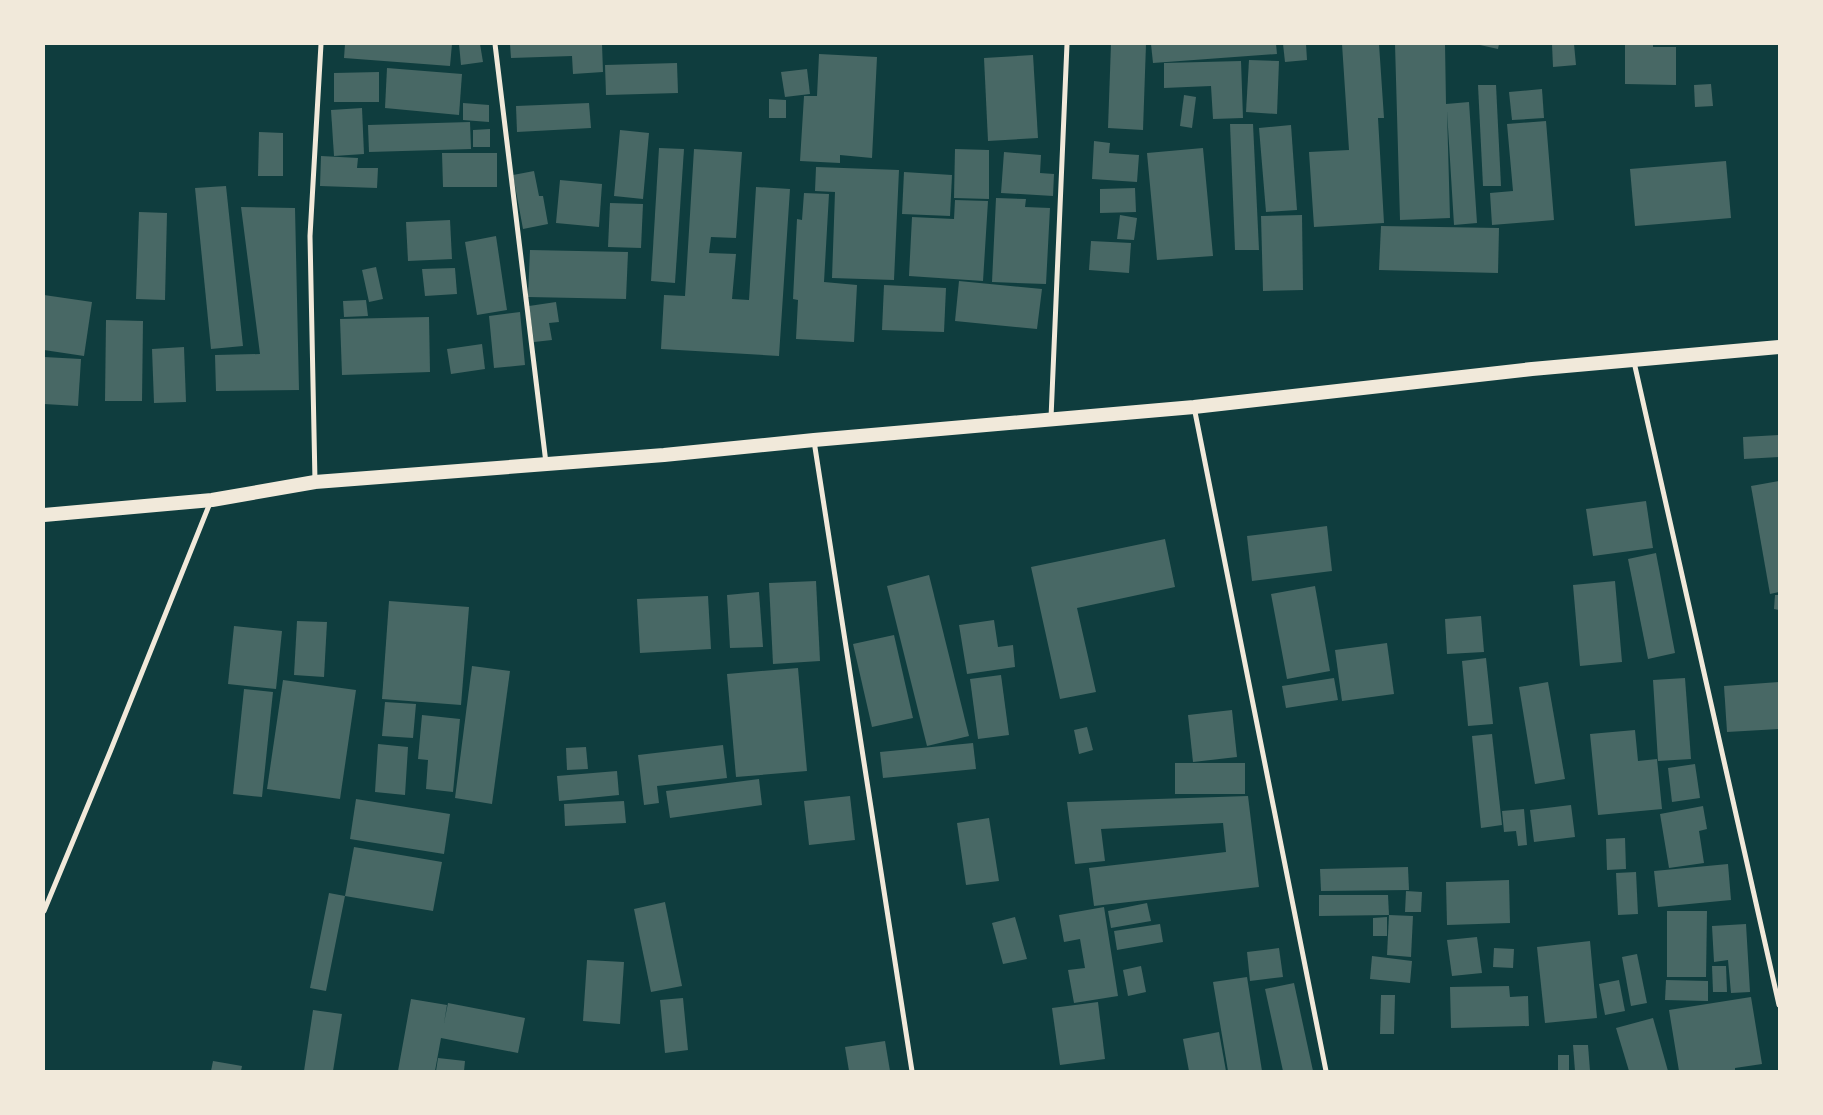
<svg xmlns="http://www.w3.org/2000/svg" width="1823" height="1115" font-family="'PT Sans Narrow',sans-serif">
<rect width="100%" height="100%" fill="#0f3d3e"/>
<g fill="#486865">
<path d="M 345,44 L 452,44 L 450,66 L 344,58 Z"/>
<path d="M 459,44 L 480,44 L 483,62 L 461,65 Z"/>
<path d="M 510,44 L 602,44 L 603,72 L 573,74 L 572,56 L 511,58 Z"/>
<path d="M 1111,44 L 1146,44 L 1143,130 L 1108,128 Z"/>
<path d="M 1151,44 L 1276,44 L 1277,54 L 1153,63 Z"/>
<path d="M 1283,44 L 1306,44 L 1307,60 L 1285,62 Z"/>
<path d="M 1342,44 L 1379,44 L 1384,118 L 1378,118 L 1384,223 L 1314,227 L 1309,152 L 1349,150 Z"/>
<path d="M 1395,44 L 1445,44 L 1446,104 L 1469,102 L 1477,223 L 1454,225 L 1447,111 L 1450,218 L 1400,220 Z"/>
<path d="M 1481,44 L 1499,44 L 1498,49 L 1480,45 Z"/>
<path d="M 1552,44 L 1574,44 L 1576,65 L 1553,67 Z"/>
<path d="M 1625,44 L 1653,44 L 1653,47 L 1676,47 L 1676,85 L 1625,84 Z"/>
<path d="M 819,54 L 877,57 L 872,158 L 840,155 L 840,163 L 800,161 L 804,96 L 817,96 Z"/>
<path d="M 1033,55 L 1038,138 L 988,141 L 984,58 Z"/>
<path d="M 1249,60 L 1279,61 L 1277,114 L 1246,112 Z"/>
<path d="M 1241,61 L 1243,118 L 1213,119 L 1211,86 L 1164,88 L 1164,63 Z"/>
<path d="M 677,63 L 678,93 L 606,95 L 605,65 Z"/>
<path d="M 387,68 L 462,74 L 459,115 L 385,108 Z"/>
<path d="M 807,69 L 810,94 L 785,97 L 781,72 Z"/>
<path d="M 379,72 L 379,102 L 334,102 L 334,73 Z"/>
<path d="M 1711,84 L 1713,106 L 1695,107 L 1694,85 Z"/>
<path d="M 1478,85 L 1496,85 L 1501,186 L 1483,186 Z"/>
<path d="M 1542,89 L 1544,118 L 1512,120 L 1509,92 Z"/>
<path d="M 1184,95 L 1196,97 L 1192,128 L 1180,126 Z"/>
<path d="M 769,99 L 786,100 L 786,118 L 769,118 Z"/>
<path d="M 463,103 L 489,105 L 489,122 L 463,120 Z"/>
<path d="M 589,103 L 591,128 L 517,132 L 516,106 Z"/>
<path d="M 362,108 L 364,154 L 334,156 L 331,110 Z"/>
<path d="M 1546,121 L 1554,220 L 1492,225 L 1490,193 L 1513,191 L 1507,124 Z"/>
<path d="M 470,122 L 471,149 L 369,152 L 368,125 Z"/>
<path d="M 1230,124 L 1253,124 L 1259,250 L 1235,250 Z"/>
<path d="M 1291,125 L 1297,210 L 1266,212 L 1259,128 Z"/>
<path d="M 490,129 L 490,147 L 473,147 L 473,130 Z"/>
<path d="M 620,130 L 649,133 L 643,199 L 614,196 Z"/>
<path d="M 259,132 L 283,133 L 283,176 L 258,176 Z"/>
<path d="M 1094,141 L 1110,143 L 1109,153 L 1139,155 L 1137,182 L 1092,179 Z"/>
<path d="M 659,148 L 684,149 L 675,283 L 651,281 Z"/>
<path d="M 1203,148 L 1213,256 L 1157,260 L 1147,153 Z"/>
<path d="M 694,149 L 742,152 L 736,238 L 711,237 L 709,253 L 736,254 L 732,299 L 749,300 L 756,187 L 790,189 L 779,356 L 661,349 L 664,295 L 685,296 Z"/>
<path d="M 955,149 L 989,150 L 989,199 L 954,198 Z"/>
<path d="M 1004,152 L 1041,155 L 1040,173 L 1054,174 L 1053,196 L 1001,193 Z"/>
<path d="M 442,153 L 497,153 L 497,187 L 443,187 Z"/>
<path d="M 321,156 L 358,158 L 357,168 L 378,168 L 377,188 L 320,186 Z"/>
<path d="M 1726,161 L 1731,218 L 1635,226 L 1630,169 Z"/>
<path d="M 816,167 L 899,170 L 894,280 L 832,278 L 835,192 L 815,191 Z"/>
<path d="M 534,171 L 539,196 L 543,196 L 548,224 L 523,229 L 513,175 Z"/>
<path d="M 904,172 L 952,175 L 950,216 L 902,214 Z"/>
<path d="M 560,180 L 602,184 L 599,227 L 556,223 Z"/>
<path d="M 226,186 L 243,346 L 211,349 L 195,188 Z"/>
<path d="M 1135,188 L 1136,212 L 1100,213 L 1100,189 Z"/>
<path d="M 804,193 L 829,194 L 824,282 L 857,285 L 854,342 L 796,339 L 798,300 L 793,299 L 797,219 L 802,220 Z"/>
<path d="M 996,198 L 1026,199 L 1025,207 L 1050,208 L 1046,284 L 992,282 Z"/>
<path d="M 955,200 L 988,201 L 983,281 L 909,276 L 912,217 L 954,219 Z"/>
<path d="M 610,203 L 643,204 L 641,248 L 608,247 Z"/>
<path d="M 241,207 L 295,208 L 299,390 L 216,391 L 215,355 L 260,354 Z"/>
<path d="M 139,212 L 167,213 L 165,300 L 136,299 Z"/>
<path d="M 1120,215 L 1137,218 L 1134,240 L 1117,239 Z"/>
<path d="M 1302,215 L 1303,290 L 1263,291 L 1261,216 Z"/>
<path d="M 450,220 L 452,259 L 408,261 L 406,222 Z"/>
<path d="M 1381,226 L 1499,228 L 1498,273 L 1379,270 Z"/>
<path d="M 496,236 L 507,310 L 477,315 L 465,242 Z"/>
<path d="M 1091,241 L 1131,243 L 1129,273 L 1089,270 Z"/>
<path d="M 530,250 L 628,252 L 626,299 L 528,297 Z"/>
<path d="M 376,267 L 383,299 L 369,302 L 362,270 Z"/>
<path d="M 455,268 L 457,294 L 425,296 L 422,269 Z"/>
<path d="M 959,281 L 1042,289 L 1037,329 L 955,321 Z"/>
<path d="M 884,285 L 946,288 L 944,332 L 882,330 Z"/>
<path d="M 44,295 L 92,302 L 84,356 L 44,350 Z"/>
<path d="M 366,300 L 368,316 L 344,317 L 343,301 Z"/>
<path d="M 556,302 L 559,322 L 549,323 L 552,340 L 534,342 L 529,306 Z"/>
<path d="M 520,312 L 525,365 L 494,368 L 489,316 Z"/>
<path d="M 429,317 L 430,372 L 342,375 L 340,319 Z"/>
<path d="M 106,320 L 143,321 L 142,401 L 105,401 Z"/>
<path d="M 482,344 L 485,369 L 451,374 L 447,349 Z"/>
<path d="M 184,347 L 186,402 L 154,403 L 152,349 Z"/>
<path d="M 44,357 L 81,359 L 78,406 L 44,404 Z"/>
<path d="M 1779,435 L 1779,457 L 1744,459 L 1743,437 Z"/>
<path d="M 1779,481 L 1779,592 L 1770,594 L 1751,486 Z"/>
<path d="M 1646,501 L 1653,548 L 1593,556 L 1586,509 Z"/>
<path d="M 1327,526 L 1332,571 L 1252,581 L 1247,536 Z"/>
<path d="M 1165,539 L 1175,587 L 1077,608 L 1096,692 L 1060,699 L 1031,567 Z"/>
<path d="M 1656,553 L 1675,653 L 1648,659 L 1628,559 Z"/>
<path d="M 929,575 L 969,736 L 927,746 L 887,586 Z"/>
<path d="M 816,581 L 820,661 L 773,664 L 769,583 Z"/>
<path d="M 1615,581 L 1622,662 L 1580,666 L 1573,585 Z"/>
<path d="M 1315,586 L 1330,671 L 1287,679 L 1271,594 Z"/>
<path d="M 759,592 L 763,647 L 730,648 L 727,595 Z"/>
<path d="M 1775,595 L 1779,595 L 1779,610 L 1774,609 Z"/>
<path d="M 708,596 L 711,649 L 640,653 L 637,599 Z"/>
<path d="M 389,601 L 469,607 L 461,705 L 382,699 Z"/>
<path d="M 1481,616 L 1484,652 L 1447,654 L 1445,619 Z"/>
<path d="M 994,620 L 998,647 L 1013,645 L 1015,667 L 967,674 L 959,625 Z"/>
<path d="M 297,621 L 327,622 L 324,677 L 294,675 Z"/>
<path d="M 234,626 L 282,631 L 276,689 L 228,684 Z"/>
<path d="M 894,635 L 913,718 L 872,727 L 853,644 Z"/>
<path d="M 1387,643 L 1394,694 L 1342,701 L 1335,650 Z"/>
<path d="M 1486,658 L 1493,724 L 1468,726 L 1462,661 Z"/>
<path d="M 472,666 L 510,671 L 492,804 L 455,798 Z"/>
<path d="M 798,668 L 807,771 L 736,777 L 727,674 Z"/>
<path d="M 1001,675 L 1009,735 L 978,739 L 970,679 Z"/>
<path d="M 1334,678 L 1338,700 L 1286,708 L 1282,686 Z"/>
<path d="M 1685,678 L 1691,759 L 1658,761 L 1653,680 Z"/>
<path d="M 283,680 L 356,690 L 340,799 L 267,789 Z"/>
<path d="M 1548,682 L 1565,779 L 1535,784 L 1519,687 Z"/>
<path d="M 1779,682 L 1779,729 L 1727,732 L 1724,686 Z"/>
<path d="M 244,689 L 273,692 L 262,797 L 233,794 Z"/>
<path d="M 385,702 L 416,704 L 413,738 L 382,736 Z"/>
<path d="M 1232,710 L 1237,757 L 1193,762 L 1188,715 Z"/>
<path d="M 422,715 L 460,719 L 453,792 L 426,789 L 428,760 L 418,759 Z"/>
<path d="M 1087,727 L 1093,750 L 1079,754 L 1074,730 Z"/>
<path d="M 1635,730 L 1638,761 L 1657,759 L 1662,809 L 1598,815 L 1590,734 Z"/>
<path d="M 1492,734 L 1502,825 L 1481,828 L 1472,736 Z"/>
<path d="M 973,743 L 976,769 L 883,778 L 880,752 Z"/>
<path d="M 378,744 L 408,747 L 405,795 L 375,792 Z"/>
<path d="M 723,745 L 727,778 L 657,786 L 659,803 L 644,805 L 638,755 Z"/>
<path d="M 586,747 L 588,769 L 567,770 L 566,748 Z"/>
<rect x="1175" y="763" width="70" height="31"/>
<path d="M 1695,764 L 1700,798 L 1672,802 L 1668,768 Z"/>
<path d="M 617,771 L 619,795 L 559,801 L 557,776 Z"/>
<path d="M 759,779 L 762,805 L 670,818 L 666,791 Z"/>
<path d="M 850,796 L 855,840 L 809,845 L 804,801 Z"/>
<path d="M 1248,796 L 1259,887 L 1094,906 L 1089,868 L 1226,852 L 1223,823 L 1101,829 L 1105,861 L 1075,864 L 1067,802 Z"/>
<path d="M 356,799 L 450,814 L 444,854 L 350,839 Z"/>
<path d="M 624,801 L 626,823 L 565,826 L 564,804 Z"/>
<path d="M 1571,805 L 1575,837 L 1534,842 L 1530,810 Z"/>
<path d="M 1703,806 L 1707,829 L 1699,831 L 1704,863 L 1669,868 L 1660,814 Z"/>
<path d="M 1524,809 L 1527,845 L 1518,846 L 1516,831 L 1504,832 L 1502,811 Z"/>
<path d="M 989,818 L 999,881 L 966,885 L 957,823 Z"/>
<path d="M 1625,838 L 1626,869 L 1607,870 L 1606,839 Z"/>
<path d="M 354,847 L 442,862 L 433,911 L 345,896 L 326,991 L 310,988 L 329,893 L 345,896 Z"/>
<path d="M 1728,864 L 1731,900 L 1658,907 L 1654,871 Z"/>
<path d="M 1408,867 L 1409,890 L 1321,891 L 1320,869 Z"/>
<path d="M 1636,872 L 1638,914 L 1618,915 L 1616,873 Z"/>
<path d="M 1509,880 L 1510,923 L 1447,925 L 1446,882 Z"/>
<path d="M 1406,891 L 1422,892 L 1421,912 L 1405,912 Z"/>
<path d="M 1319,895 L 1388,895 L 1389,915 L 1319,916 Z"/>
<path d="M 665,902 L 682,986 L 651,992 L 634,909 Z"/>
<path d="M 1147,903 L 1151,921 L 1111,928 L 1108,911 Z"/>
<path d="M 1104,907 L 1118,996 L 1074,1003 L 1068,970 L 1085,968 L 1080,939 L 1064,942 L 1059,915 Z"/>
<path d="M 1667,911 L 1707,911 L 1706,977 L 1667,977 Z"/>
<path d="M 1389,915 L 1413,916 L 1411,957 L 1387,955 Z"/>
<path d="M 1015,917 L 1027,959 L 1003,964 L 992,923 Z"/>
<path d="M 1387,917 L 1387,936 L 1373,936 L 1373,918 Z"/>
<path d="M 1160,924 L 1163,942 L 1117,950 L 1114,931 Z"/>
<path d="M 1746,924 L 1750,992 L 1731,993 L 1728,960 L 1714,962 L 1712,926 Z"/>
<path d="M 1477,937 L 1482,973 L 1452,976 L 1447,940 Z"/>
<path d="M 1590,941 L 1597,1018 L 1545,1023 L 1537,947 Z"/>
<path d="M 1279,948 L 1283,977 L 1250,981 L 1247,952 Z"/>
<path d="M 1494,948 L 1514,949 L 1513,968 L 1493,967 Z"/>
<path d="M 1637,954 L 1647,1003 L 1631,1006 L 1622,957 Z"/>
<path d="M 1372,956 L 1412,961 L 1410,983 L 1370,979 Z"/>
<path d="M 587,960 L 624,962 L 620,1024 L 583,1021 Z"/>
<path d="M 1141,966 L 1146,992 L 1128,996 L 1123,970 Z"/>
<path d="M 1712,966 L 1726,966 L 1727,992 L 1713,992 Z"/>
<path d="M 1247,977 L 1262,1071 L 1228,1071 L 1213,982 Z"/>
<path d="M 1619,980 L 1625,1011 L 1605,1015 L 1599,984 Z"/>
<path d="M 1666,980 L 1708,981 L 1708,1001 L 1665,1000 Z"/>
<path d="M 1294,983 L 1313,1071 L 1283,1071 L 1265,989 Z"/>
<path d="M 1509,986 L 1510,997 L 1528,996 L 1529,1026 L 1451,1028 L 1450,987 Z"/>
<path d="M 1381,995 L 1395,995 L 1394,1034 L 1380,1034 Z"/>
<path d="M 1751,997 L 1762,1064 L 1735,1068 L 1735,1071 L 1679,1071 L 1669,1010 Z"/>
<path d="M 683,998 L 688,1050 L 665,1053 L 660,1000 Z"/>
<path d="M 411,999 L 447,1005 L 444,1023 L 448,1003 L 525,1018 L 518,1053 L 441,1038 L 435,1071 L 398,1071 Z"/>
<path d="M 1098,1002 L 1105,1059 L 1060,1065 L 1052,1008 Z"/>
<path d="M 313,1010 L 342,1014 L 333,1071 L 304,1071 Z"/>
<path d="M 1653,1018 L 1668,1071 L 1629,1071 L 1616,1028 Z"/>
<path d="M 1219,1032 L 1226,1071 L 1189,1071 L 1183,1039 Z"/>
<path d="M 885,1041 L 890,1071 L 849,1071 L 845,1047 Z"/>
<path d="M 1573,1045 L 1588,1045 L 1590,1071 L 1575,1071 Z"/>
<rect x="1558" y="1055" width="11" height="16"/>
<path d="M 438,1058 L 465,1061 L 464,1071 L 436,1071 Z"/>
<path d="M 213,1061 L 242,1066 L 241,1071 L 211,1071 Z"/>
</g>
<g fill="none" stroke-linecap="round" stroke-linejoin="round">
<g stroke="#f1e9da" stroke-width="5">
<path d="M 495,44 L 546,463"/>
<path d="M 1634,362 L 1779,1005"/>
<path d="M 1194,407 L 1326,1071"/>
<path d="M 1051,418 L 1067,44"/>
<path d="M 814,441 L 912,1071"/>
<path d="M 315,481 L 310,236 L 321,44"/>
<path d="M 44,911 L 110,752 L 210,503"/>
</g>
<path stroke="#f1e9da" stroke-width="14" d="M 44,515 L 212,500 L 315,482 L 664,455 L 814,440 L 1194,407 L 1532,369 L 1779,347"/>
</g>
<rect width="1823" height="1115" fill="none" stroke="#f1e9da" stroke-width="90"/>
</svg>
